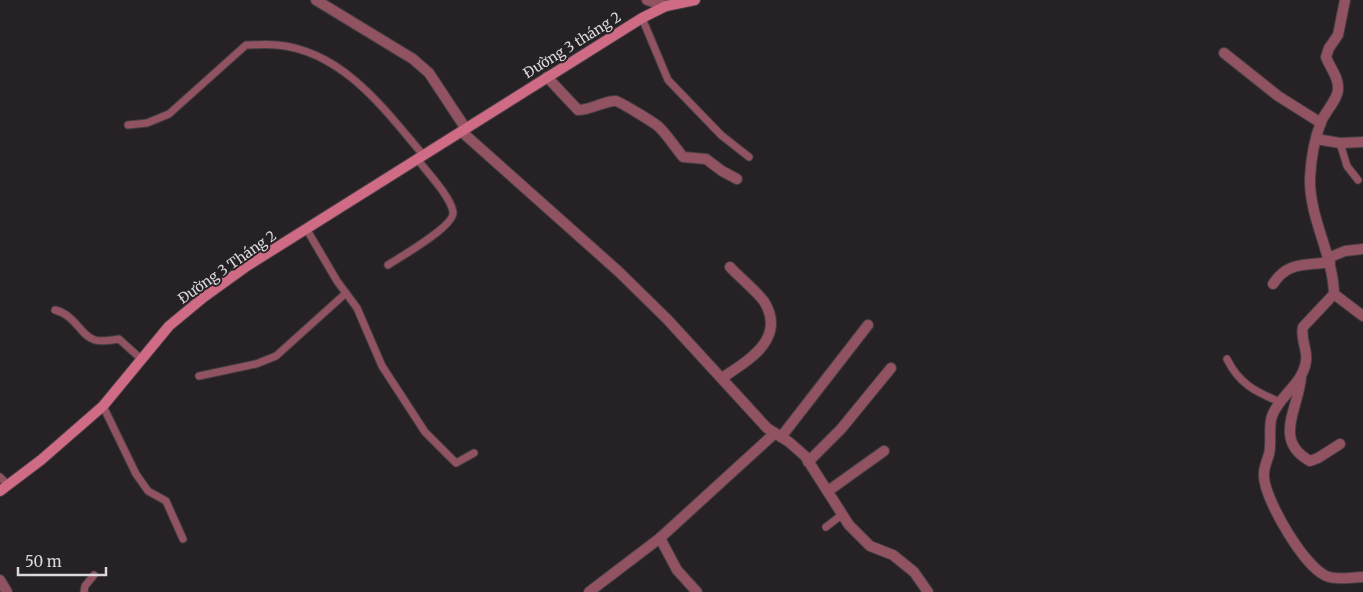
<svg xmlns="http://www.w3.org/2000/svg" width="1363" height="592" font-family="Merriweather,serif">
<rect width="100%" height="100%" fill="#262125"/>
<g fill="none" stroke-linecap="round" stroke-linejoin="round">
<g stroke="#433e42" stroke-width="9">
<g id="service">
<path d="M 642,18 L 668,80 L 721,135 L 749,157"/>
<path d="M 128,125 L 147,123 L 169,114 L 246,45 C 256,45 267,44 277,45 C 343,51 385,110 424,156"/>
<path d="M 1340,143 L 1347,166 L 1358,180"/>
<path d="M 307,230 L 337,281 L 357,308 L 382,366 L 425,432 L 456,463 L 474,453"/>
<path d="M 388,265 C 400,257 455,226 453,212 C 451,197 427,172 418,160"/>
<path d="M 55,310 C 76,315 81,337 95,340 C 102,342 112,340 119,339 L 140,358"/>
<path d="M 1227,359 C 1239,384 1256,392 1280,402"/>
<path d="M 199,376 L 256,364 L 276,356 L 346,293"/>
<path d="M 103,406 L 136,474 L 148,491 L 166,501 L 183,539"/>
<path d="M 0,477 L 8,485"/>
<path d="M 826,527 L 843,514"/>
<path d="M 84,592 L 85,586 L 94,575"/>
</g>
</g>
<g stroke="#433e42" stroke-width="12">
<g id="minor">
<path d="M 316,0 L 413,59 L 429,73 L 466,129"/>
<path d="M 647,0 L 666,6"/>
<path d="M 1345,0 L 1338,35 L 1329,48 L 1326,57 C 1330,68 1339,77 1338,89 C 1338,99 1325,112 1321,122 C 1314,140 1311,159 1310,178 C 1309,218 1333,254 1334,294 L 1303,327 C 1300,339 1308,350 1306,361 C 1303,384 1279,396 1272,416 C 1268,428 1272,442 1269,454 C 1267,462 1263,468 1264,477 C 1265,500 1306,571 1329,577 C 1339,580 1352,577 1363,577"/>
<path d="M 1224,53 L 1278,96 L 1321,123"/>
<path d="M 547,77 L 578,110 C 591,110 606,100 616,101 C 620,102 655,123 659,127 C 668,136 675,147 683,157 L 706,159 L 722,171 L 737,179"/>
<path d="M 462,132 L 618,271 L 667,319 L 767,428 L 789,442 L 805,456 L 849,525 L 870,546 L 893,555 L 914,572 L 928,592"/>
<path d="M 1316,139 L 1340,143 L 1363,142"/>
<path d="M 1328,258 L 1345,251 L 1363,249"/>
<path d="M 1273,284 C 1288,261 1305,266 1330,262"/>
<path d="M 1334,294 L 1363,316"/>
<path d="M 1301,377 C 1299,408 1272,440 1310,461 L 1318,458 L 1340,444"/>
<path d="M 722,378 C 747,361 786,340 765,303 C 760,294 738,276 730,267"/>
<path d="M 781,437 L 868,325"/>
<path d="M 808,462 L 841,429 L 891,368"/>
<path d="M 828,491 L 884,451"/>
<path d="M 660,538 L 677,570 L 697,592"/>
<path d="M 0,580 L 7,592"/>
<path d="M 589,592 L 660,538 L 775,433"/>
</g>
</g>
<g stroke="#433e42" stroke-width="12">
<path id="secondary" d="M 0,491 L 41,460 L 103,406 L 169,326 L 204,297 L 247,266 L 642,18 L 666,6 L 695,0"/>
</g>
<use href="#service" stroke="#915262" stroke-width="7"/>
<use href="#minor" stroke="#915262" stroke-width="10"/>
<use href="#secondary" stroke="#cf6b85" stroke-width="10"/>
</g>
<g text-anchor="middle" stroke-width="4" stroke-linejoin="round" paint-order="stroke">
<g font-size="14" fill="#dbd8db" stroke="#262125">
<text transform="translate(572 45) rotate(-32)" y="5">Đường 3 tháng 2</text>
<text transform="translate(227 267) rotate(-35)" y="5">Đường 3 Tháng 2</text>
</g>
</g>
<path d="M18 567v8h88v-8" fill="none" stroke="#dbd8db" stroke-width="2.5"/>
<text x="25" y="567" font-size="15" fill="#dbd8db" stroke="#262125" stroke-width="4" paint-order="stroke">50 m</text>
</svg>
